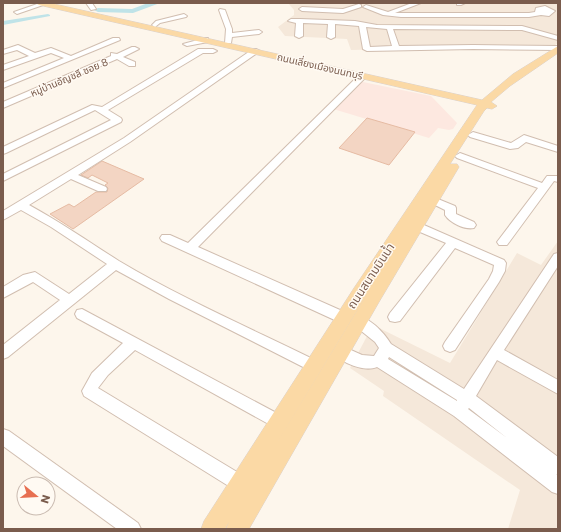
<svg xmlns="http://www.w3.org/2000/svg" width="561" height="532" font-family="Poppins,'Noto Sans Thai',sans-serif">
<rect width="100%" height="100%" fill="#fdf6ec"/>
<g fill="#f5e8da">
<path d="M 288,3 L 558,3 L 558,43 L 551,48 L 488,47 L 351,50 L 347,39 L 285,36 L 278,27 L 294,15 L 294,10 Z"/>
<path d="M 558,241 L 558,529 L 508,529 L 520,490 L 383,396 L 384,391 L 350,368 L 373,325 L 450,363 L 517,253 L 541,265 Z"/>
</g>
<path fill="#fde8e0" d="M 358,81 L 431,96 L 457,123 L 453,129 L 449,130 L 438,128 L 429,138 L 330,108 Z"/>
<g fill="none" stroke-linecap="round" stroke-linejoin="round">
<path fill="#bfe3e8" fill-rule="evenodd" d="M 48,14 L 50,15 L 50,16 L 3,25 L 3,21 Z"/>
<path fill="#bfe3e8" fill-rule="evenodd" d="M 148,3 L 160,3 L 133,13 L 98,12 L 94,10 L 98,8 L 132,9 Z"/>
</g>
<g fill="#f3d5c3" stroke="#e6bba3">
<path d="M 367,118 L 415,132 L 389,165 L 339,148 Z"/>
<path d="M 102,161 L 144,179 L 73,229 L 50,214 L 69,204 L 74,207 L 96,192 L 107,192 L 108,188 L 105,185 L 108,183 L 92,175 L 88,178 L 81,175 Z"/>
</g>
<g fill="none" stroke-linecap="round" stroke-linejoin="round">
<g stroke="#d1beb0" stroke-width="2">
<g id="minor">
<path d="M 40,3 L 46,4 L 17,14 L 14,12 Z"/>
<path d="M 86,3 L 92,3 L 96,9 L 91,10 Z"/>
<path d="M 412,3 L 421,3 L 395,13 L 529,13 L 535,12 L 536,8 L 545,6 L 555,11 L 549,16 L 541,15 L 529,17 L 401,17 L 383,15 L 363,7 L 366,5 L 388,12 Z"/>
<path d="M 457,3 L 465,3 L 461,5 L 457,5 Z"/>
<path d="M 359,4 L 361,5 L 361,7 L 343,13 L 302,11 L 299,9 L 302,7 L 343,9 Z"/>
<path d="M 220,9 L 225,10 L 232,29 L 232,33 L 259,30 L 262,32 L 259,34 L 232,37 L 231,43 L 225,43 L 226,29 L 219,10 Z"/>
<path d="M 184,14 L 187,16 L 186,17 L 160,23 L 155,27 L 152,25 L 156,21 Z"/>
<path d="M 300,19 L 355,21 L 377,25 L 522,26 L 558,36 L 558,40 L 522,30 L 393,29 L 399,46 L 473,45 L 558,46 L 558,50 L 473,49 L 367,51 L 363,49 L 359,26 L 335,24 L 335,37 L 331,39 L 327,37 L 328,24 L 303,23 L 303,36 L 299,38 L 295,36 L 296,23 L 288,21 L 291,19 ZM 366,27 L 387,29 L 392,46 L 370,47 Z"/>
<path d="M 113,38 L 119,38 L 120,40 L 3,88 L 3,83 L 64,58 L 51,53 L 3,70 L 3,65 L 29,56 L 17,50 L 3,54 L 3,50 L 18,45 L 35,53 L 51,48 L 71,56 Z"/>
<path d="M 205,38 L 208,38 L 208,42 L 187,46 L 183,44 Z"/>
<path d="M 132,47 L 135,47 L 139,49 L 123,57 L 135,62 L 135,66 L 129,66 L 117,59 L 3,108 L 3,102 L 111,56 L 111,53 L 117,54 Z"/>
<path d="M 198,49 L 213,49 L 217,51 L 213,53 L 203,53 L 108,110 L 121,118 L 122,120 L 121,122 L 3,181 L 3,174 L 111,120 L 95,110 L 6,153 L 3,154 L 3,147 L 92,105 L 102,107 Z"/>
<path d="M 253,49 L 256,49 L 260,51 L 130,142 L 78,175 L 106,187 L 107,189 L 106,191 L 98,191 L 71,179 L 29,205 C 60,222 89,242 119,261 C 183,299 252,329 319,362 L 321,366 L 319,370 L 314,372 L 309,370 L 169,299 L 116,270 L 8,357 L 3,359 L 3,345 L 60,300 L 33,282 L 3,298 L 3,287 L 23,275 L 35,272 L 69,294 L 107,264 L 51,227 L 21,210 L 3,220 L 3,211 L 124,138 Z"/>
<path d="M 360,74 L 363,74 L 367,76 L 198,247 L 349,314 L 351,318 L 349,322 L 344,323 L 339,322 L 162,241 L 160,238 L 162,235 L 170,235 L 188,243 Z"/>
<path d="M 473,132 L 511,143 L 524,135 L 558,146 L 558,152 L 526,142 L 518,148 L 510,149 L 470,137 L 468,135 Z"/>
<path d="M 460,153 L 542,183 L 547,176 L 558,176 L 558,182 L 554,181 L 507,245 L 499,245 L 497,242 L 538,188 L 457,158 L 455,156 Z"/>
<path d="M 433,197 L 455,206 L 456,208 L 456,214 L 474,222 L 476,225 L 474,228 C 465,230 450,223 445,215 L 445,210 L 429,202 L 428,200 Z"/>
<path d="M 417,222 L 504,260 L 506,263 L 505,271 L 499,282 L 455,350 L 450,352 L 445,350 L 443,346 L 445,342 L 489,279 L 493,271 L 494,265 L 455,248 L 400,321 L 395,322 L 390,321 L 388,317 L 390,313 L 446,243 L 413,229 L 411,226 L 413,223 Z"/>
<path d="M 558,253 L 558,266 L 504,350 L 558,380 L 558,394 L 497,360 L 476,396 L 558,457 L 558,475 L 556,474 L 558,476 L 558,494 L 552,492 L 454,416 L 377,367 C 365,372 341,364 335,352 L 337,348 L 342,346 L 362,355 L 374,356 L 379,348 L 375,342 L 355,326 L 353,322 L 355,318 C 368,314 385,334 391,344 L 464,389 L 554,254 ZM 389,357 L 457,400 L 457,401 L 388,359 ZM 469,408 L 507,438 L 468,409 Z"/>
<path d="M 82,309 L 284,417 L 287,422 L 284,427 L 279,429 L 274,427 L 135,350 L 108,375 L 98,388 L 247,478 L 249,484 L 247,490 L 241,492 L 235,490 L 84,396 L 82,391 L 92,373 L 123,343 L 77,318 L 75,314 L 77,310 Z"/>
<path d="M 3,429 L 9,431 L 138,523 L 141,529 L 117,529 L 3,446 Z"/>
</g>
</g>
<g stroke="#dad1cd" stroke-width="1">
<path id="major" d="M 35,3 L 50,3 L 482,100 L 513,74 L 558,46 L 558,53 L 510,86 L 491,102 L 497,106 L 492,109 L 487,108 L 484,111 L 450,164 L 457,164 L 459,167 L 379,302 L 249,529 L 226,529 L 229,522 L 225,529 L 201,529 L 204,521 L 354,288 L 477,105 L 39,5 ZM 376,279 L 367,294 L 266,461 L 366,296 Z"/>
</g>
<use href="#minor" fill="#fff" fill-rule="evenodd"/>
<use href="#major" fill="#fbd9a5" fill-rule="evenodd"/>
</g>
<g text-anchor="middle" stroke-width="3" stroke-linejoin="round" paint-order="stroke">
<g font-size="10" fill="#7a5c4d" stroke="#fffaf3">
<text transform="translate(320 66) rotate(13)" y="4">ถนนเลี่ยงเมืองนนทบุรี</text>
<text transform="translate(69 77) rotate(-23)" y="4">หมู่บ้านอัญชลี ซอย 8</text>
</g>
<g font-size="12" fill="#7a5c4d" stroke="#fffaf3">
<text transform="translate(371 276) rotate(-57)" y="4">ถนนสนามบินน้ำ</text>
</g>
</g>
<rect width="561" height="532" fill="none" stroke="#7a5c4d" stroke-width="8"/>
<g transform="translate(36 496) rotate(108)"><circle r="19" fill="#fffaf3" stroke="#cabbb1"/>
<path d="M0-3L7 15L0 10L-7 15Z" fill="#e76f51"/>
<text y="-6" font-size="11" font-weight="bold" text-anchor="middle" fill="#7a5c4d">N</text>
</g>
</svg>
